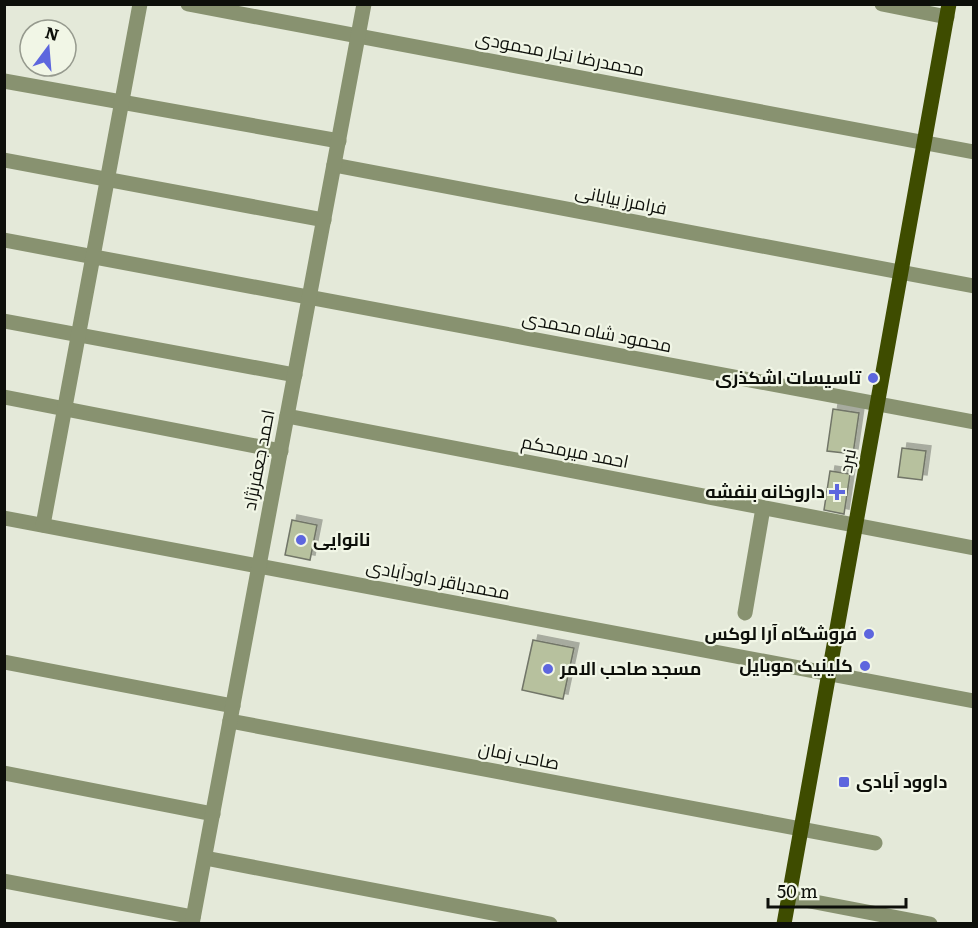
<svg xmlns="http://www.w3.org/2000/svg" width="978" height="928" font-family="Literata,Cairo,serif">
<defs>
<filter id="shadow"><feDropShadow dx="5" dy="-5" stdDeviation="0" flood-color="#0004"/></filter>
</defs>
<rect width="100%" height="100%" fill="#e4e9d9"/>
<g fill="#b7c19e" stroke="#717567" stroke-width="1.5" filter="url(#shadow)">
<path d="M 833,409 L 859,413 L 853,454 L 827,451 Z"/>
<path d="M 902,448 L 926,451 L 922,480 L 898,477 Z"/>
<path d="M 830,471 L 850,474 L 844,514 L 824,510 Z"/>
<path d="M 292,520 L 317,525 L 310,560 L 285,555 Z"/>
<path d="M 533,640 L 574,648 L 563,699 L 522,690 Z"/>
</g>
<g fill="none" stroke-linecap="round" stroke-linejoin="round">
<g stroke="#889270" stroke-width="15">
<path d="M 188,4 L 974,152"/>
<path d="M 882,4 L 947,17"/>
<path d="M 4,81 L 339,141"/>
<path d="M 4,160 L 324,220"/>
<path d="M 334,165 L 974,286"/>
<path d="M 4,240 L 974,422"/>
<path d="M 4,321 L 295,375"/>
<path d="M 4,397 L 281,451"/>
<path d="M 287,416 L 974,548"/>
<path d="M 4,518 L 974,701"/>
<path d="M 43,525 L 140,4"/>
<path d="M 745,613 L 763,508"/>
<path d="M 4,662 L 233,706"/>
<path d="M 230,721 L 875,843"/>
<path d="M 4,773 L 213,814"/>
<path d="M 205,858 L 550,924"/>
<path d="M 4,881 L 193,917"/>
<path d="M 789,897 L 930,924"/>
<path d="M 192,924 L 364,4"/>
</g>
<path stroke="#3e4c00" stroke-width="15" d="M 784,924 L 949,4"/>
</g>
<g fill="#5d66de" stroke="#f1f6e6" stroke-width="2">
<circle cx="873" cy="378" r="6"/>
<path d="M834 483h6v6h6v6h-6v6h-6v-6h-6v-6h6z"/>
<circle cx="301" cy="540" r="6"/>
<circle cx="869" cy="634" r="6"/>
<circle cx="865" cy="666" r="6"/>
<circle cx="548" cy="669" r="6"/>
<rect x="838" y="776" width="12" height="12" rx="3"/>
</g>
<g text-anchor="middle" stroke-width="4.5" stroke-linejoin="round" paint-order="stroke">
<g font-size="18" fill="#0d0f0a" stroke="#f1f6e6">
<text transform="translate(560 54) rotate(11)" y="6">محمدرضا نجار محمودی</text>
<text transform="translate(621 200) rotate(11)" y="6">فرامرز بیابانی</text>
<text transform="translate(597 332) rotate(11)" y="6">محمود شاه محمدی</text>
<text transform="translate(575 452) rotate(11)" y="6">احمد میرمحکم</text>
<text transform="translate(259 460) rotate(-79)" y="6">احمد جعفرنژاد</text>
<text transform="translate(848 461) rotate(-80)" y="6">نبرد</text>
<text transform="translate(438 580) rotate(11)" y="6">محمدباقر داودآبادی</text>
<text transform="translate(519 756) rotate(11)" y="6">صاحب زمان</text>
</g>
<g font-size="18" font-weight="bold" fill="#0d0f0a" stroke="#f1f6e6" text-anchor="end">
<text x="861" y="384">تاسیسات اشکذری</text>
<text x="825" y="498">داروخانه بنفشه</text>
<text x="313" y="546" text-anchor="start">نانوایی</text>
<text x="857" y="640">فروشگاه آرا لوکس</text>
<text x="853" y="672">کلینیک موبایل</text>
<text x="560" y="675" text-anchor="start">مسجد صاحب الامر</text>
<text x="856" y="788" text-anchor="start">داوود آبادی</text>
</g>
</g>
<rect width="978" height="928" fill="none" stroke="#0d0f0a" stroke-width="12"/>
<g transform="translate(48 48) rotate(16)"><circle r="28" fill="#f1f6e6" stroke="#969a8e" stroke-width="1.5"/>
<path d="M0-4.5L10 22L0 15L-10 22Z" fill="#5d66de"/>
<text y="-9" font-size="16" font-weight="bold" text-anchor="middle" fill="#0d0f0a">N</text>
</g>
<path d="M768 898v9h138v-9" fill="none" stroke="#0d0f0a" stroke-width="3"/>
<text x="777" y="898" font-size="18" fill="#0d0f0a" stroke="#f1f6e6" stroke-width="4.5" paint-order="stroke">50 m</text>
</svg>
